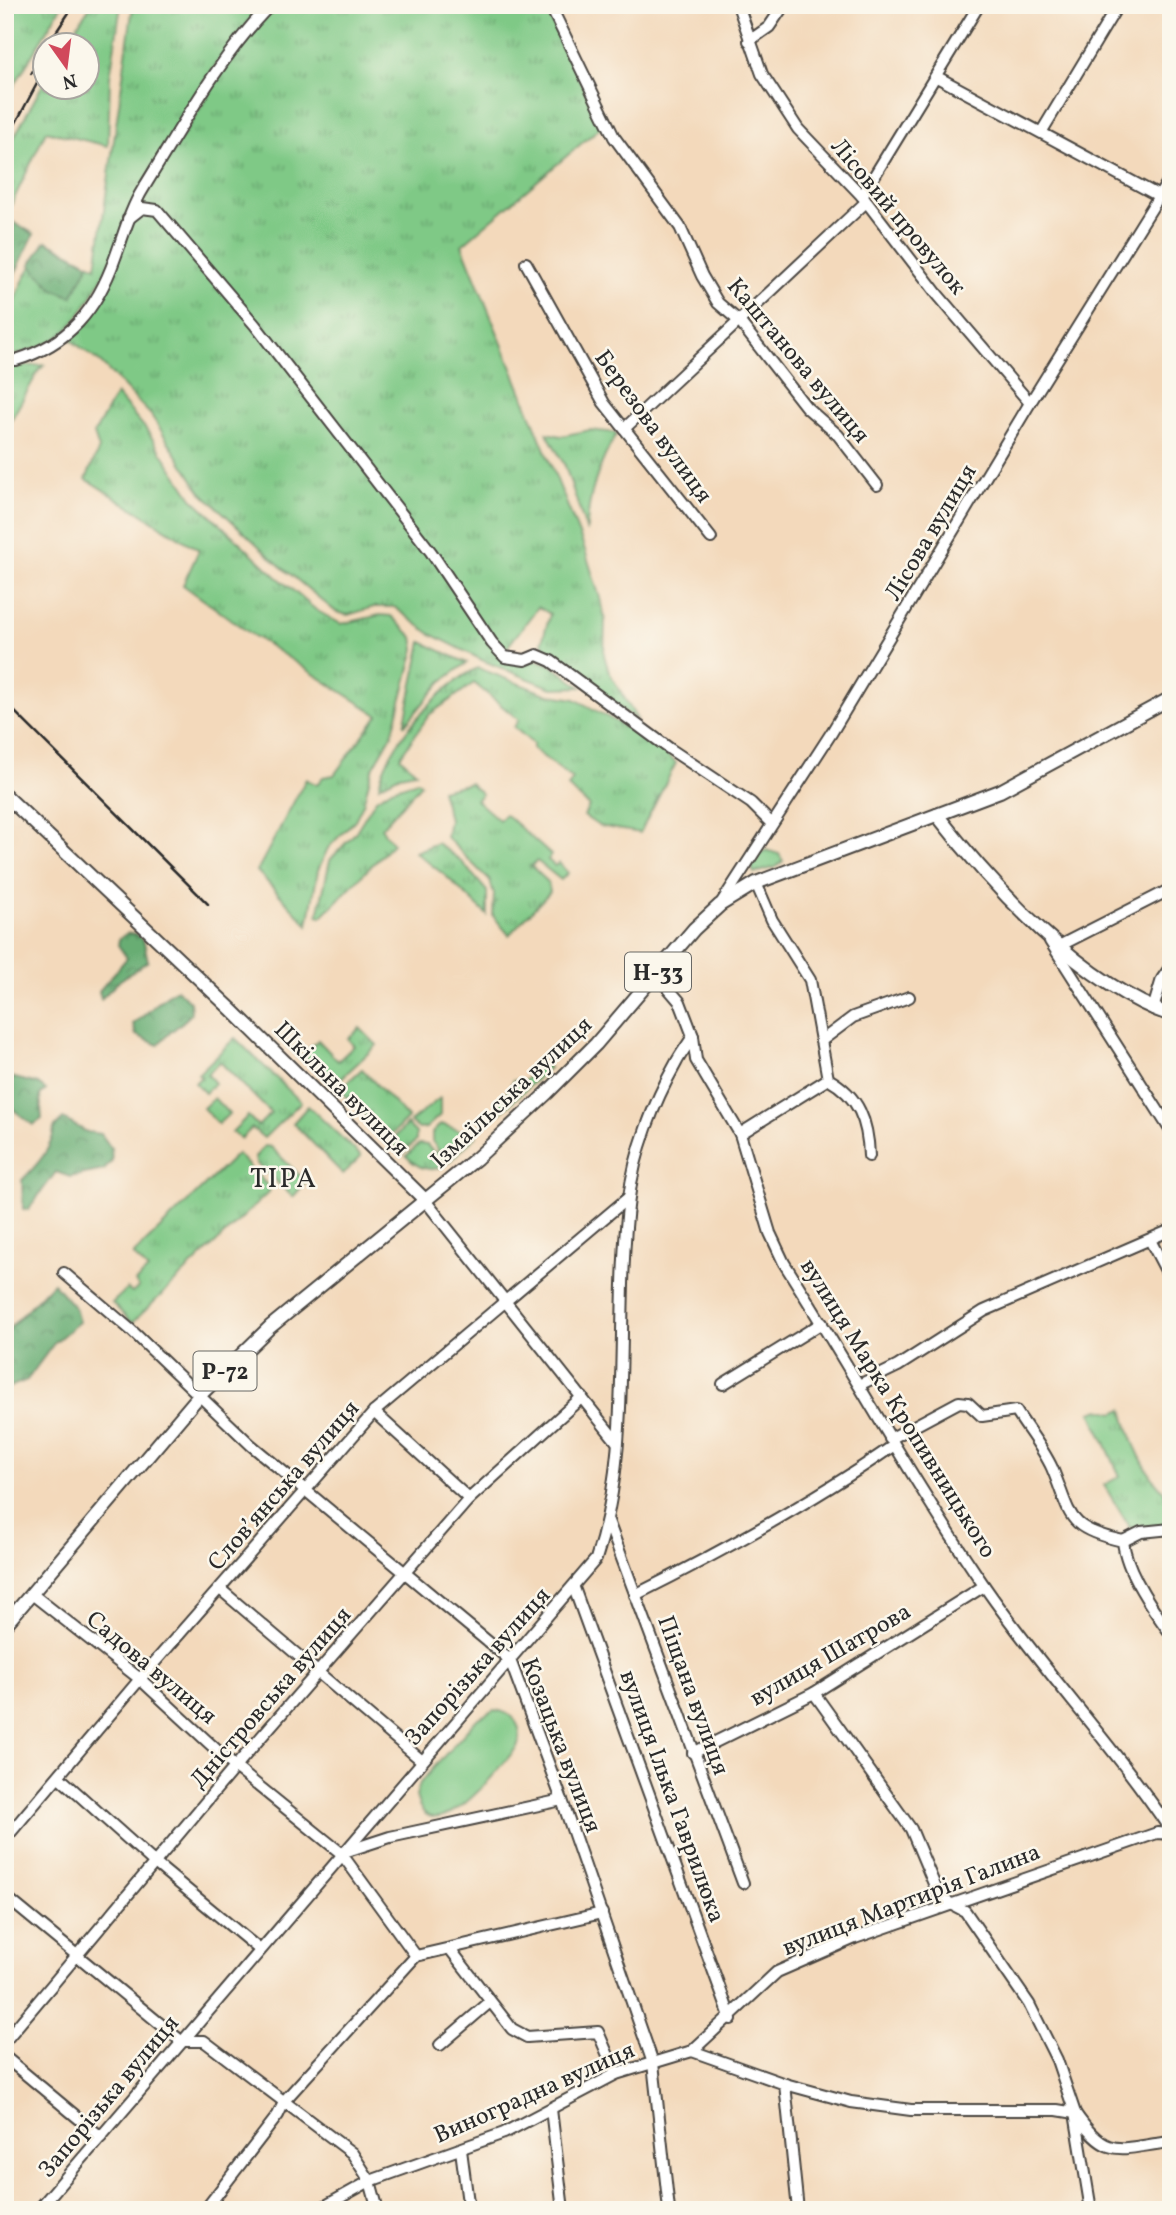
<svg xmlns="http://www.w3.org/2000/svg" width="1176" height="2215" font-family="Vollkorn,serif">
<defs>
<pattern id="grass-tufts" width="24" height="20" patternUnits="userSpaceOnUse" patternTransform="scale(1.75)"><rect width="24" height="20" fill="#7fc986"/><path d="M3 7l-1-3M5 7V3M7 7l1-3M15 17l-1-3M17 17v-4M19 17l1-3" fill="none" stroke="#68a36e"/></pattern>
<pattern id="forest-crowns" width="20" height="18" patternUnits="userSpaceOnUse" patternTransform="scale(1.75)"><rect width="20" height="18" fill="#67ad73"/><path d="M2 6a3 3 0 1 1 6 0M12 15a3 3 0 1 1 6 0" fill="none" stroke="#558d5f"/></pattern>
</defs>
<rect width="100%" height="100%" fill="#fbf7ec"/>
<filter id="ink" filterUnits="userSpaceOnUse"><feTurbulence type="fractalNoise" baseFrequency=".0143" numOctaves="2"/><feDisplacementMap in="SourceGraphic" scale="14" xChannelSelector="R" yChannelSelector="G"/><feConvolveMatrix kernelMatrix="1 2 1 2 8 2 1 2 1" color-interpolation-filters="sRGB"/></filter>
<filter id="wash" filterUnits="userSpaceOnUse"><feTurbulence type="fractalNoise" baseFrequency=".00686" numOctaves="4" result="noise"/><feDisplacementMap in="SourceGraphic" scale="28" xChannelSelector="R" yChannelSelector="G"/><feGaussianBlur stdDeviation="1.57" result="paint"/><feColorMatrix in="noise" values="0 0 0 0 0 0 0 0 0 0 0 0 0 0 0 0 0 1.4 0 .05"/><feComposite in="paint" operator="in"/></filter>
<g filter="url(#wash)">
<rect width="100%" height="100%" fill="#f3d9bb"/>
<g fill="url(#grass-tufts)" stroke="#557a58" stroke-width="2">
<path d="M 5,5 L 62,5 L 5,101 Z"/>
<path d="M 91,5 L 121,5 L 110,77 L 108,146 L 46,131 L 5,218 L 34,234 L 5,294 L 5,154 L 45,80 L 46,88 L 88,88 L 88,46 L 64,45 Z"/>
<path d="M 133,5 L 264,5 C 202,69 167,149 127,227 C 110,261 94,300 68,329 C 55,343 23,354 5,357 C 5,311 22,279 46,241 L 96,267 Z"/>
<path d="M 276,5 L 544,5 L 602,126 L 462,245 L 583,544 L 600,598 L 605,619 L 604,655 L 609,672 L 638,721 L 549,656 L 542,642 L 550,614 L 538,607 L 506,649 L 509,653 L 549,664 L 581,687 L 552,688 L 484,661 L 429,633 L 394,607 L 374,607 L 348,615 L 336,612 L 278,564 L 201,492 L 151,415 L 101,363 L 71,340 L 106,289 L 130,227 L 158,175 L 231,59 Z"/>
<path d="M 44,365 L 38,372 L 5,431 L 5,367 Z"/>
<path d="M 116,394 L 146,429 L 192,498 L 276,576 L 316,610 L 341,624 L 380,615 L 391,616 L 413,637 L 415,649 L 392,735 L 372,770 L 363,804 L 355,820 L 328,848 L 318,870 L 308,925 L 257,871 L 306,779 L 317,785 L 323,777 L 334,775 L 378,715 L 251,634 L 183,585 L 199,550 L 86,479 L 99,449 L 94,434 Z"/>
<path d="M 590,430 L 617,433 C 599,464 587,496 587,532 L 565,466 L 547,433 L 561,436 Z"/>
<path d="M 422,642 L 467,663 L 441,682 L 404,726 Z"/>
<path d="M 478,668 L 546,694 L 575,699 L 654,743 L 676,763 L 640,833 L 599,826 L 584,816 L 589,806 L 568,787 L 573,779 L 533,749 L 533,744 L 514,727 L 519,720 L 474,683 L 429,715 L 400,757 L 416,772 L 400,775 L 379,786 C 385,746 442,684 478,668 Z"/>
<path d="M 417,781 L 421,784 L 381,828 L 393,844 L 321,917 L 318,915 L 330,860 L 355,833 L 376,799 L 392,789 Z"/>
<path d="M 470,783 L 482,794 L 476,800 L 499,820 L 505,814 L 551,855 L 548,860 L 555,866 L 559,863 L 568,873 L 561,880 L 537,861 L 531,866 L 548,882 L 550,892 L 509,935 L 493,916 L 494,894 L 490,881 L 446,837 L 449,819 L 441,790 Z"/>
<path d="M 437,843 L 460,860 L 487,891 L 487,915 L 447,877 L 415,852 Z"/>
<path d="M 766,850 L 779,854 L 783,861 L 776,867 L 754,873 L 751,866 L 759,854 Z"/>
<path d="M 360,1028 L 377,1045 L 334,1085 L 303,1054 L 318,1040 L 338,1061 L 354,1046 L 348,1039 Z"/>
<path d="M 235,1038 L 301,1102 L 264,1138 L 252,1128 L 241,1139 L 232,1132 L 248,1116 L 258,1126 L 271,1113 L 220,1062 L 207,1074 L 215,1083 L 205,1093 L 195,1083 L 201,1077 L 198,1074 Z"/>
<path d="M 544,1063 L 549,1068 L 500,1113 L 497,1108 L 514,1080 L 523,1082 Z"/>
<path d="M 362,1069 L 408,1118 L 388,1138 L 339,1090 Z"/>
<path d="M 214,1098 L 229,1114 L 218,1124 L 203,1108 Z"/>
<path d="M 440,1098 L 440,1115 L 426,1128 L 419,1129 L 410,1122 Z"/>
<path d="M 308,1106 L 361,1156 L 343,1174 L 293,1123 Z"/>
<path d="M 407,1124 L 416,1133 L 416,1141 L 403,1153 L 391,1141 Z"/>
<path d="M 441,1124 L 476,1136 C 452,1157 436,1187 406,1156 L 419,1144 L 427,1145 L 435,1154 L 439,1151 L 432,1141 L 432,1133 Z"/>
<path d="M 264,1146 L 271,1147 L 306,1182 L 293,1197 L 256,1163 L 255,1157 Z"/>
<path d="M 237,1154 L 270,1188 L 269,1192 L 132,1323 L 112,1303 L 127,1289 L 132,1293 L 139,1287 L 135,1282 L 148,1270 L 133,1255 Z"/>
<path d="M 1100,1409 L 1114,1413 L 1123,1409 C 1130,1439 1146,1478 1171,1498 L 1171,1525 L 1130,1528 L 1104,1485 L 1120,1476 L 1091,1412 Z"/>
</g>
<g fill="url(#forest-crowns)" stroke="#496c4f" stroke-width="2">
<path d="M 5,218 L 34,234 L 6,292 L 5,290 Z"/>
<path d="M 46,241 L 89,264 L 72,297 L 53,289 L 30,265 Z"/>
<path d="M 127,933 L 136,934 L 144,942 L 148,961 L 119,981 L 101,999 L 99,991 L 127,958 L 118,945 L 119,939 Z"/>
<path d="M 177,989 L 190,1002 L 191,1014 C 180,1026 168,1032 158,1045 L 136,1035 L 133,1024 C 150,1012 160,998 177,989 Z"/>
<path d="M 11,1077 L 38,1084 L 46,1090 L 40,1095 L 42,1119 L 33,1125 L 5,1103 L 5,1079 Z"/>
<path d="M 63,1119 L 87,1132 L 101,1134 L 111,1148 L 112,1161 L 104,1170 L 70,1177 L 56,1172 L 28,1210 L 23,1209 L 22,1180 C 36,1166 53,1148 54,1128 Z"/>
<path d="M 53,1283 L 75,1308 L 79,1322 L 55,1342 L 27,1380 L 5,1389 L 5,1333 Z"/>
</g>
<path fill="#7fc986" stroke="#557a58" stroke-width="2" d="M 494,1710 C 514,1712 525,1728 517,1747 C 501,1767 431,1858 416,1796 L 420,1783 L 477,1719 Z"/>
</g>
<g filter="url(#ink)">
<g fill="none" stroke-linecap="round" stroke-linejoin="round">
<g stroke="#494541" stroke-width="14">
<g id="minor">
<path d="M 550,5 L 614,137 L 680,227 L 702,276 L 718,303 L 739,321 L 806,407 L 838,435 L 877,485"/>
<path d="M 738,5 L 762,74 L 798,129 L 862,196 L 938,295 L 1030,403"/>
<path d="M 749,41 L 769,27 L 784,5"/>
<path d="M 937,77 L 1159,196"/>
<path d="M 1042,131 L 1118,5"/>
<path d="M 862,196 L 979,5"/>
<path d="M 128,219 L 142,208 L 157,210 L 255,325 L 431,552 L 492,643 L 505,657 L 525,660 L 537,655 L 551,661 L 670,749 L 751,803 L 771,823"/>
<path d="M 526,263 L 604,403 L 711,538"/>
<path d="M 16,360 C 69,344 97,309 115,258 C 124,234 130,210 143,189 C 182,126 218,59 270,5"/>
<path d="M 625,428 L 866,202"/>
<path d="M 720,905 L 832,732 L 1030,403 L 1171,177"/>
<path d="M 1050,941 L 1171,1131"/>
<path d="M 1059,946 L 1171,889"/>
<path d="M 656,974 L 680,1002 L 693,1036 L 696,1060 L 740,1134 L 770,1233 L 784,1263 C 852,1370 913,1482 985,1587 C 1043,1671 1114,1745 1171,1831"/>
<path d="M 1153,1009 L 1162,979 L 1171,966"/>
<path d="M 821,1041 L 853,1017 L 909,997"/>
<path d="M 828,1079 C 859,1096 868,1122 869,1156"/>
<path d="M 740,1134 L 828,1079 L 810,980 L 772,920 L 756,883"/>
<path d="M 424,1199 L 617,1442"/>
<path d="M 1150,1240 L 1171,1280"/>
<path d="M 64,1273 L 131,1330 L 251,1445 L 510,1660 L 562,1800 L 653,2063 L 669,2210"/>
<path d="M 723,1384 L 822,1323"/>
<path d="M 859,1385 L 898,1366 L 984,1311 L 1171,1230"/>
<path d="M 374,1412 L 469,1499"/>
<path d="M 890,1439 L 959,1402 L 968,1403 L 982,1416 L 1016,1411 C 1027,1429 1043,1448 1052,1468 C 1072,1515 1064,1528 1123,1541 C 1126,1572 1153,1610 1171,1634"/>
<path d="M 608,1521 L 743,1883"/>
<path d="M 1123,1541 L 1141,1532 L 1171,1529"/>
<path d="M 574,1588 L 731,2019"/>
<path d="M 220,1589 L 421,1760"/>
<path d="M 32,1594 L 140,1679 L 235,1767 L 341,1853 L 416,1956"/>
<path d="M 635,1595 C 725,1550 811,1503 893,1446"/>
<path d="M 814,1693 L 911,1829 L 940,1898 L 965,1911 L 1029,2004 L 1057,2060 L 1075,2113 L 1091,2210"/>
<path d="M 693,1753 L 814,1693 L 984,1586"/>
<path d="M 59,1777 L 156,1864 L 260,1950"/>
<path d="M 5,1839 L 140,1679 L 374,1412 L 629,1197"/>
<path d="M 341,1853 L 390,1837 L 562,1800"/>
<path d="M 5,1896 L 181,2041 L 204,2041 L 352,2153 L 370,2181 L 378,2210"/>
<path d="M 450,1949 L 512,2029 L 527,2037 L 598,2032 L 616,2074"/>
<path d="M 5,2041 L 235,1767 L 469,1499 L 582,1397"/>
<path d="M 440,2045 L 490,2002"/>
<path d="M 692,2051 L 777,1972 L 855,1938 L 1157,1833 L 1171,1834"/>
<path d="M 5,2057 L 101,2137"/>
<path d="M 785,2084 L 798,2210"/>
<path d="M 551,2109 L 563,2210"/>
<path d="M 461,2150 L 469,2210"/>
<path d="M 38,2210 L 596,1559 C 634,1444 614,1318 629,1198 C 634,1153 654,1102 676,1063 C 681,1053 688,1045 693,1036"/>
<path d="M 205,2210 L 278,2115 L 285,2100 L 416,1956 L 602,1913"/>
<path d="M 318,2210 L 370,2181 L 504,2133 L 616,2074 L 692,2051 L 785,2084 L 851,2102 L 911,2110 L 1057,2110 L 1075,2113 C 1108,2161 1118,2148 1171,2142"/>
</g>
</g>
<g stroke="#494541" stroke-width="16">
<g id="major">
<path d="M 5,795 L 231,1009 L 424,1199"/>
<path d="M 937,815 C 993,887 1083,985 1171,1015"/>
<path d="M 5,1625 L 198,1397 L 270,1327 L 477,1158 L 547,1093 L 596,1044 L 694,929 L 720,905 L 756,883 L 1000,791 L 1171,698"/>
</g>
</g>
<use href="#minor" stroke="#fff" stroke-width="10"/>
<use href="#major" stroke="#fff" stroke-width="12"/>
<g stroke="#2b2b2b" stroke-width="2.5">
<path d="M 47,46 L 74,5"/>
<path d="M 31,74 L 46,48"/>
<path d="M 5,143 L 46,67"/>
<path d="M 5,702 L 208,904"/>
</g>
</g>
</g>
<g text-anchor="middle" stroke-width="5" stroke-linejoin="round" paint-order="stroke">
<g fill="#fbf7ec" stroke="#696865" stroke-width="2">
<rect x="625" y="952.5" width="66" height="39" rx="5"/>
<rect x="193.5" y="1351.5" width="63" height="39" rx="5"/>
</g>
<g font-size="23" font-weight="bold" fill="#2b2b2b">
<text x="658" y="980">Н-33</text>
<text x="225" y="1379">Р-72</text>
</g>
<g font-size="24" fill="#2b2b2b" stroke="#fbf7ec">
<text transform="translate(899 216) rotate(50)" y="8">Лісовий провулок</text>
<text transform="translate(799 360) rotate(50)" y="8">Каштанова вулиця</text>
<text transform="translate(654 426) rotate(54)" y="8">Березова вулиця</text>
<text transform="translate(930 532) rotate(-59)" y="8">Лісова вулиця</text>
<text transform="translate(342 1088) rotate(45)" y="8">Шкільна вулиця</text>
<text transform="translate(511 1092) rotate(-43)" y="8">Ізмаїльська вулиця</text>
<text transform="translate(899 1408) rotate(58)" y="8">вулиця Марка Кропивницького</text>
<text transform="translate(283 1485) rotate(-49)" y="8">Словʼянська вулиця</text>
<text transform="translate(830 1654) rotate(-30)" y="8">вулиця Шатрова</text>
<text transform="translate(477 1666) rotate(-48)" y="8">Запорізька вулиця</text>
<text transform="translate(152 1667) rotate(40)" y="8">Садова вулиця</text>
<text transform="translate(694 1695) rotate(70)" y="8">Піщана вулиця</text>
<text transform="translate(270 1697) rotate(-49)" y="8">Дністровська вулиця</text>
<text transform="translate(562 1745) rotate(69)" y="8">Козацька вулиця</text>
<text transform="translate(673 1796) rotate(70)" y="8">вулиця Ілька Гаврилюка</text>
<text transform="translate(911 1899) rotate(-21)" y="8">вулиця Мартирія Галина</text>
<text transform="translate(534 2092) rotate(-24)" y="8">Виноградна вулиця</text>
<text transform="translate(108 2096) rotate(-50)" y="8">Запорізька вулиця</text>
</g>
<g font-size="28" letter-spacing="2" fill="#2b2b2b" stroke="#fbf7ec">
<text x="284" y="1187">ТІРА</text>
</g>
</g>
<rect width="1176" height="2215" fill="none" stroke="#fbf7ec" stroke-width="28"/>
<g transform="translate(66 66) rotate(166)"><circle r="33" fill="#fbf7ec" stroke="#a8a59f" stroke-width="2"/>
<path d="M0-5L12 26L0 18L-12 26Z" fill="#d1495b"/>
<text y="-10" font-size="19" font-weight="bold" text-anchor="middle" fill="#2b2b2b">N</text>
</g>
</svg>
